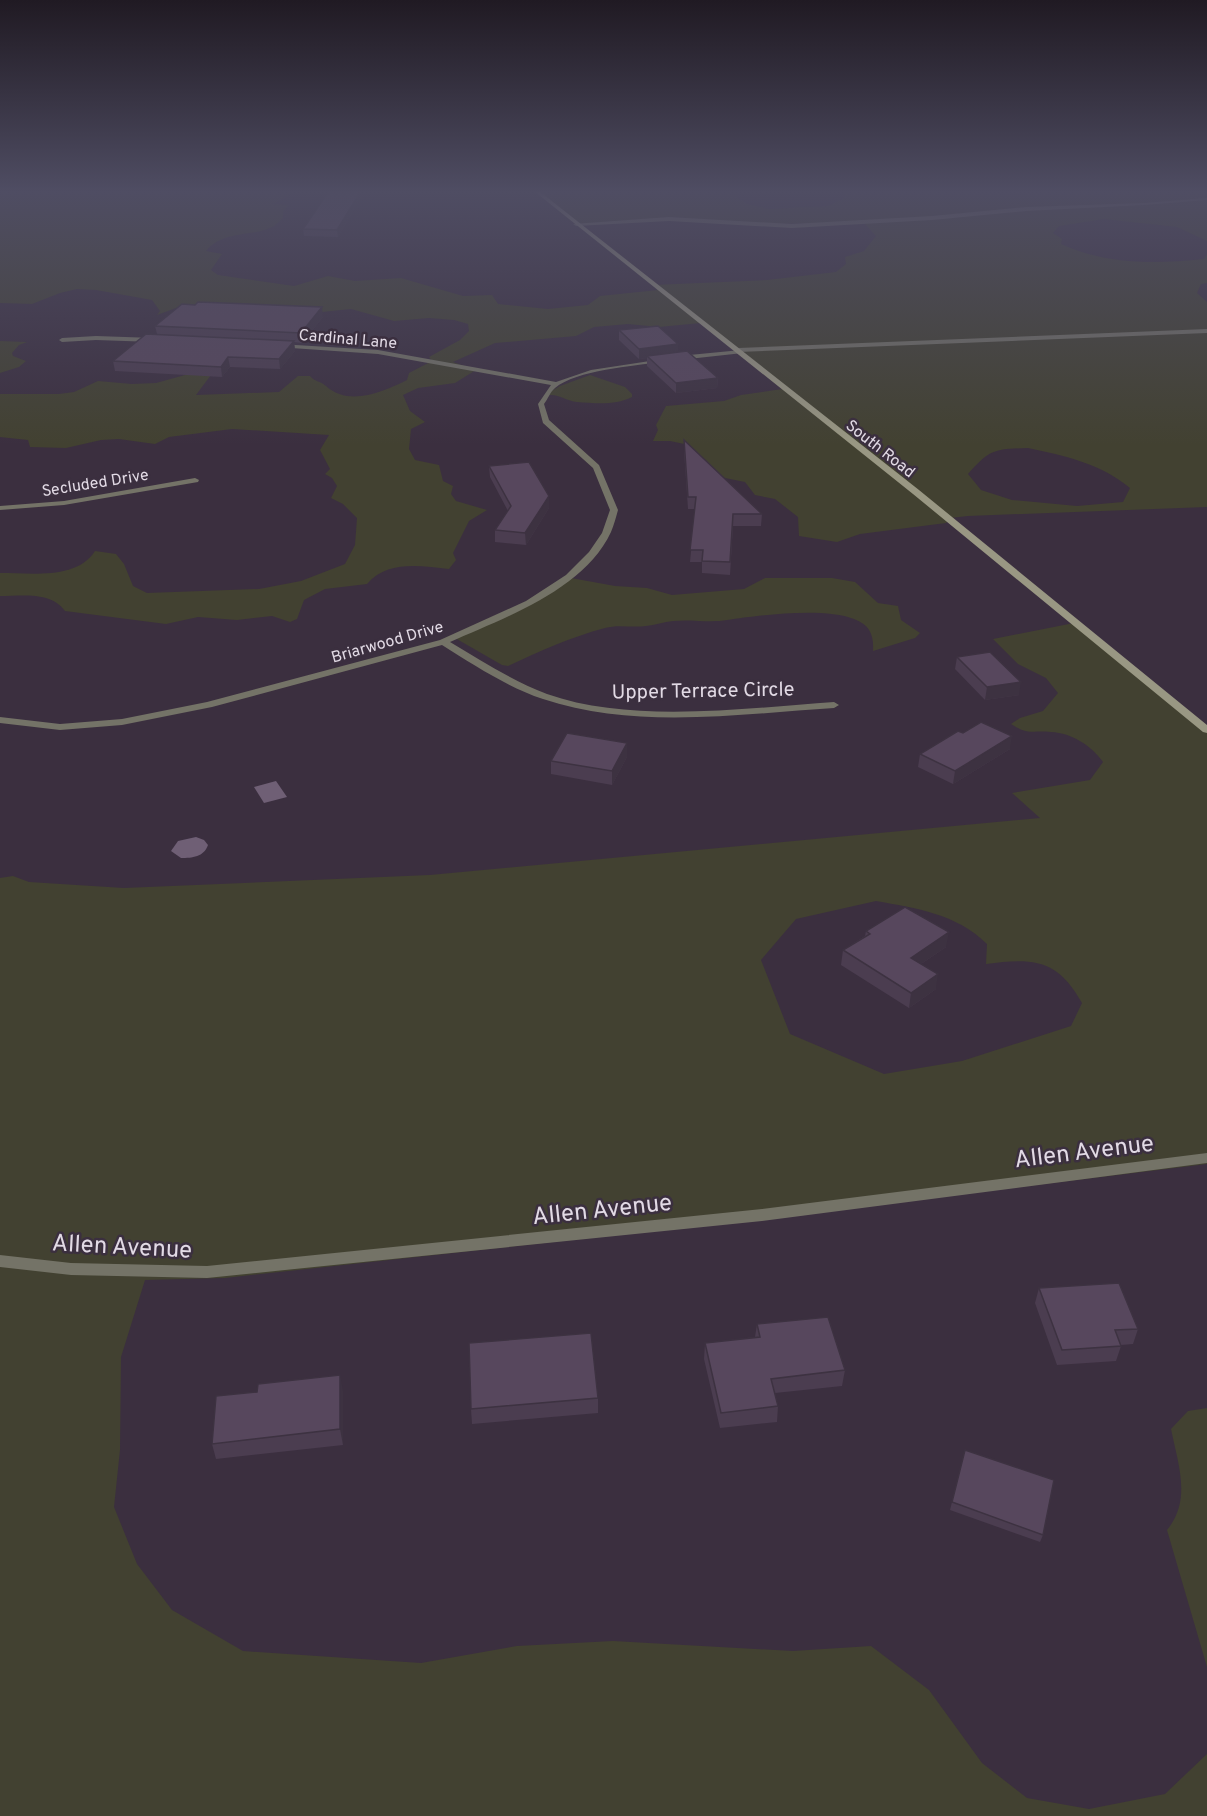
<svg xmlns="http://www.w3.org/2000/svg" width="1207" height="1816" font-family="Overpass,sans-serif">
<rect width="100%" height="100%" fill="#3b2f3f"/>
<g fill="#424131" fill-rule="evenodd">
<path d="M 0,191 L 297,191 L 273,204 L 289,205 L 283,211 L 283,218 C 280,220 276,226 272,227 C 253,237 223,230 206,251 L 222,254 L 211,270 L 218,275 L 294,286 L 328,276 L 355,281 L 401,278 L 463,296 L 492,295 L 498,304 L 548,309 L 588,305 L 600,296 L 658,290 L 653,285 L 767,280 L 836,272 L 846,264 L 845,257 L 864,251 L 876,236 L 863,222 L 775,224 L 673,217 L 575,224 L 535,191 L 736,191 L 735,192 L 738,198 L 747,204 L 769,209 L 828,206 L 846,197 L 840,191 L 951,191 L 1021,195 L 1049,191 L 1207,191 L 1207,241 L 1177,227 L 1104,219 L 1059,226 L 1053,233 L 1062,239 L 1061,244 C 1108,265 1154,264 1204,259 L 1207,254 L 1207,283 L 1201,284 L 1197,293 L 1207,302 L 1207,507 L 968,516 L 950,518 L 946,523 L 860,534 L 837,542 L 799,536 L 798,517 L 775,499 L 755,495 L 745,482 L 720,477 L 689,445 L 670,441 L 653,441 L 658,430 L 656,425 L 666,406 L 724,401 L 741,395 L 782,389 L 701,323 L 659,327 L 628,324 L 594,327 L 576,336 L 495,343 L 453,362 L 476,370 L 455,383 L 418,388 L 403,395 L 410,411 L 425,422 L 411,429 L 409,449 L 415,460 L 439,465 L 443,481 L 453,486 L 451,494 L 456,501 L 487,510 L 469,521 L 453,553 L 456,560 L 449,569 C 420,566 388,560 367,584 L 325,589 L 304,600 L 297,619 L 290,622 L 272,616 L 237,620 L 198,617 L 166,624 L 65,611 C 51,591 22,596 0,596 L 0,573 C 30,573 77,580 95,551 L 116,554 L 124,564 L 133,586 L 147,593 L 259,589 L 301,581 L 345,564 L 355,545 L 357,518 L 343,504 L 331,498 L 337,486 L 332,478 L 325,474 L 330,469 L 320,450 L 329,435 L 232,429 L 169,437 L 155,444 L 119,439 L 101,440 L 66,448 L 30,447 L 28,440 L 0,437 L 0,394 L 59,394 L 74,392 L 98,381 L 132,384 L 156,383 L 185,375 L 211,375 L 196,395 L 279,392 L 298,376 L 310,376 C 315,382 321,381 326,386 C 349,407 383,392 407,380 L 409,373 L 432,361 L 429,357 L 460,340 L 469,331 L 468,324 L 454,320 L 429,318 L 394,321 L 351,309 L 283,316 L 196,305 L 176,308 L 157,315 L 160,311 L 152,300 L 96,290 L 77,289 L 60,293 L 32,304 L 0,303 ZM 1028,448 C 1065,456 1100,463 1130,488 L 1123,502 L 1077,506 L 1012,500 L 981,490 L 968,474 C 990,449 995,449 1028,448 Z"/>
<path d="M 0,341 L 27,342 L 19,345 L 12,353 L 13,356 L 26,361 L 19,367 L 0,373 Z"/>
<path d="M 590,375 L 625,387 L 632,394 L 632,397 C 614,406 595,403 577,402 C 567,401 559,394 549,395 L 548,393 L 560,386 Z"/>
<path d="M 571,578 L 615,586 L 647,588 L 672,595 L 744,589 L 765,578 L 832,578 L 855,582 L 878,603 L 898,606 L 901,620 L 920,633 L 915,638 L 873,651 C 874,635 870,625 854,619 C 824,607 760,615 727,620 C 710,623 691,619 673,621 C 664,622 655,625 646,626 C 632,628 618,624 605,628 C 571,637 540,651 508,666 L 502,665 L 455,638 L 532,603 Z"/>
<path d="M 1074,623 L 1207,731 L 1207,1164 L 754,1220 L 225,1278 L 145,1280 L 121,1357 L 120,1450 L 114,1507 L 137,1564 L 172,1610 L 243,1651 L 421,1663 L 517,1646 L 613,1641 L 793,1651 L 871,1646 L 929,1690 L 982,1763 L 1027,1798 L 1089,1809 L 1165,1794 L 1207,1754 L 1207,1816 L 0,1816 L 0,878 L 13,876 L 29,882 L 124,888 L 430,875 L 1040,818 L 1012,793 L 1090,780 L 1103,762 C 1092,746 1072,733 1051,732 C 1031,730 1029,736 1011,724 L 1020,718 L 1043,711 L 1058,693 L 1046,678 L 1018,664 L 993,639 ZM 876,901 C 916,908 957,914 987,944 L 986,964 C 1032,958 1057,958 1082,1003 L 1071,1026 L 962,1061 L 884,1074 L 790,1034 L 761,960 L 796,919 Z"/>
<path d="M 1207,1408 L 1207,1667 L 1167,1530 C 1192,1500 1178,1464 1171,1429 L 1188,1411 Z"/>
</g>
<g fill="#6f5f75">
<path d="M 276,781 L 287,797 L 264,803 L 254,787 Z"/>
<path d="M 196,837 L 204,840 L 208,845 C 204,857 192,858 181,858 L 171,851 L 178,841 Z"/>
</g>
<g fill="none" stroke-linecap="round" stroke-linejoin="round">
<path fill="#747367" fill-rule="evenodd" d="M 1207,329 L 1207,333 L 738,352 L 735,350 L 738,348 Z"/>
<g fill="#747367" fill-rule="evenodd">
<path d="M 1207,198 L 1207,200 L 1144,205 L 1026,211 L 932,220 L 792,228 L 669,221 L 576,226 L 573,224 L 669,217 L 792,224 L 932,216 L 1026,207 L 1144,203 Z"/>
<path d="M 96,336 L 154,338 L 157,340 L 154,342 L 96,340 L 62,342 L 59,340 L 62,338 Z"/>
<path d="M 279,344 L 378,350 L 556,382 L 591,370 L 663,359 L 664,360 L 661,362 C 634,366 576,370 555,388 C 550,392 548,399 544,404 L 549,420 L 599,465 L 618,510 C 616,517 614,525 611,532 C 584,590 504,618 450,642 C 482,661 513,681 547,694 C 631,724 746,708 834,702 L 839,705 L 834,708 C 739,714 635,730 543,699 C 507,687 474,665 442,645 L 212,707 L 122,725 L 60,730 L 0,723 L 0,717 L 60,724 L 122,719 L 207,702 L 440,640 L 526,601 L 566,575 L 589,552 L 602,533 L 610,510 L 593,468 L 543,423 L 538,404 L 551,385 L 378,354 L 277,347 L 276,346 Z"/>
<path d="M 741,350 L 743,351 L 743,353 L 679,360 L 676,358 L 679,356 Z"/>
<path d="M 195,478 L 199,480 L 198,482 L 64,505 L 0,510 L 0,506 L 64,501 Z"/>
<path d="M 1207,1153 L 1207,1163 L 762,1221 L 207,1278 L 71,1275 L 0,1267 L 0,1255 L 71,1263 L 207,1266 L 762,1209 Z"/>
</g>
<path fill="#999783" fill-rule="evenodd" d="M 534,191 L 539,191 L 919,490 L 1207,725 L 1207,733 L 1203,732 L 913,494 Z"/>
</g>
<g fill="#4b3d50">
<path d="M 365,191 L 338,237 L 304,236 L 303,229 Z"/>
<path d="M 323,317 L 302,343 L 294,342 L 295,351 L 280,369 L 230,367 L 222,377 L 115,371 L 113,361 L 157,334 L 155,326 Z"/>
<path d="M 619,330 L 678,352 L 718,378 L 717,388 L 676,393 L 647,366 L 647,358 L 639,359 L 619,340 Z"/>
<path d="M 684,440 L 762,514 L 761,526 L 733,526 L 730,575 L 702,573 L 702,562 L 690,562 L 695,509 L 688,509 L 684,451 Z"/>
<path d="M 489,466 L 549,508 L 526,545 L 495,542 L 495,530 L 508,511 L 490,477 Z"/>
<path d="M 957,657 L 1019,695 L 985,700 L 955,669 Z"/>
<path d="M 963,733 L 1010,749 L 953,784 L 918,767 L 920,754 Z"/>
<path d="M 627,757 L 612,785 L 551,774 L 551,761 Z"/>
<path d="M 866,931 L 946,947 L 921,964 L 936,989 L 909,1008 L 841,965 L 843,950 L 865,936 Z"/>
<path d="M 1039,1288 L 1138,1329 L 1133,1344 L 1121,1345 L 1121,1346 L 1116,1361 L 1057,1365 L 1035,1303 Z"/>
<path d="M 757,1324 L 845,1370 L 842,1386 L 775,1393 L 778,1406 L 777,1422 L 720,1428 L 704,1359 L 705,1343 L 755,1337 Z"/>
<path d="M 343,1391 L 343,1445 L 216,1459 L 212,1444 Z"/>
<path d="M 598,1398 L 598,1413 L 472,1424 L 471,1409 Z"/>
<path d="M 965,1450 L 1043,1535 L 1040,1542 L 950,1510 Z"/>
</g>
<g fill="#3d3241">
<path d="M 361,191 L 365,191 L 338,237 L 337,230 Z"/>
<path d="M 322,307 L 323,317 L 302,343 L 301,333 Z"/>
<path d="M 294,341 L 295,351 L 280,369 L 279,359 Z"/>
<path d="M 678,344 L 678,353 L 647,356 L 647,358 L 639,359 L 639,349 Z"/>
<path d="M 228,357 L 230,367 L 222,377 L 221,367 Z"/>
<path d="M 718,378 L 717,388 L 676,393 L 676,383 Z"/>
<path d="M 549,496 L 549,508 L 526,545 L 525,533 Z"/>
<path d="M 1021,682 L 1019,695 L 985,700 L 987,687 Z"/>
<path d="M 1012,736 L 1010,749 L 953,784 L 955,771 Z"/>
<path d="M 627,743 L 627,757 L 612,785 L 612,771 Z"/>
<path d="M 949,932 L 946,947 L 909,972 L 911,958 Z"/>
<path d="M 938,974 L 936,989 L 909,1008 L 911,993 Z"/>
<path d="M 340,1375 L 343,1391 L 343,1445 L 340,1429 Z"/>
</g>
<g fill="#57475d" stroke="#3d3241" stroke-width="1.5">
<path d="M 329,191 L 361,191 L 337,230 L 303,229 Z"/>
<path d="M 198,302 L 322,307 L 301,333 L 155,326 L 182,304 L 195,305 Z"/>
<path d="M 658,326 L 678,344 L 639,349 L 619,330 Z"/>
<path d="M 146,334 L 294,341 L 279,359 L 228,357 L 221,367 L 113,361 Z"/>
<path d="M 687,351 L 718,378 L 676,383 L 647,356 Z"/>
<path d="M 684,440 L 762,514 L 733,514 L 730,562 L 702,561 L 703,550 L 690,550 L 696,497 L 688,497 Z"/>
<path d="M 529,462 L 549,496 L 525,533 L 495,530 L 511,506 L 489,466 Z"/>
<path d="M 990,652 L 1021,682 L 987,687 L 957,657 Z"/>
<path d="M 981,722 L 1012,736 L 955,771 L 920,754 L 958,731 L 963,733 Z"/>
<path d="M 567,733 L 627,743 L 612,771 L 551,761 Z"/>
<path d="M 905,907 L 949,932 L 911,958 L 938,974 L 911,993 L 843,950 L 870,934 L 866,931 Z"/>
<path d="M 1119,1283 L 1138,1329 L 1115,1330 L 1121,1346 L 1062,1350 L 1039,1288 Z"/>
<path d="M 828,1317 L 845,1370 L 771,1379 L 778,1406 L 721,1413 L 705,1343 L 760,1337 L 757,1324 Z"/>
<path d="M 591,1333 L 598,1398 L 471,1409 L 469,1343 Z"/>
<path d="M 340,1375 L 340,1429 L 212,1444 L 216,1396 L 257,1392 L 258,1384 Z"/>
<path d="M 965,1450 L 1054,1480 L 1043,1535 L 952,1502 Z"/>
</g>
<linearGradient id="sky" x2="0" y2="1"><stop stop-color="#201a23"/><stop offset="0.43" stop-color="#4f4d63"/><stop offset="1" stop-color="#4f4d63" stop-opacity="0"/></linearGradient>
<rect width="1207" height="445" fill="url(#sky)"/>
<g text-anchor="middle" stroke-width="5" stroke-linejoin="round" paint-order="stroke">
<g font-size="16" fill="#e2dae5" stroke="#3b2f3f">
<text transform="translate(348 338) rotate(5)" y="6">Cardinal Lane</text>
<text transform="translate(881 448) rotate(38)" y="6">South Road</text>
<text transform="translate(95 482) rotate(-9)" y="6">Secluded Drive</text>
<text transform="translate(387 641) rotate(-16)" y="6">Briarwood Drive</text>
</g>
<g font-size="20" fill="#e2dae5" stroke="#3b2f3f">
<text transform="translate(703 690) rotate(-1)" y="7">Upper Terrace Circle</text>
</g>
<g font-size="24" fill="#e2dae5" stroke="#3b2f3f">
<text transform="translate(1084 1151) rotate(-7)" y="8">Allen Avenue</text>
<text transform="translate(602 1209) rotate(-6)" y="8">Allen Avenue</text>
<text transform="translate(122 1246) rotate(3)" y="8">Allen Avenue</text>
</g>
</g>
</svg>
